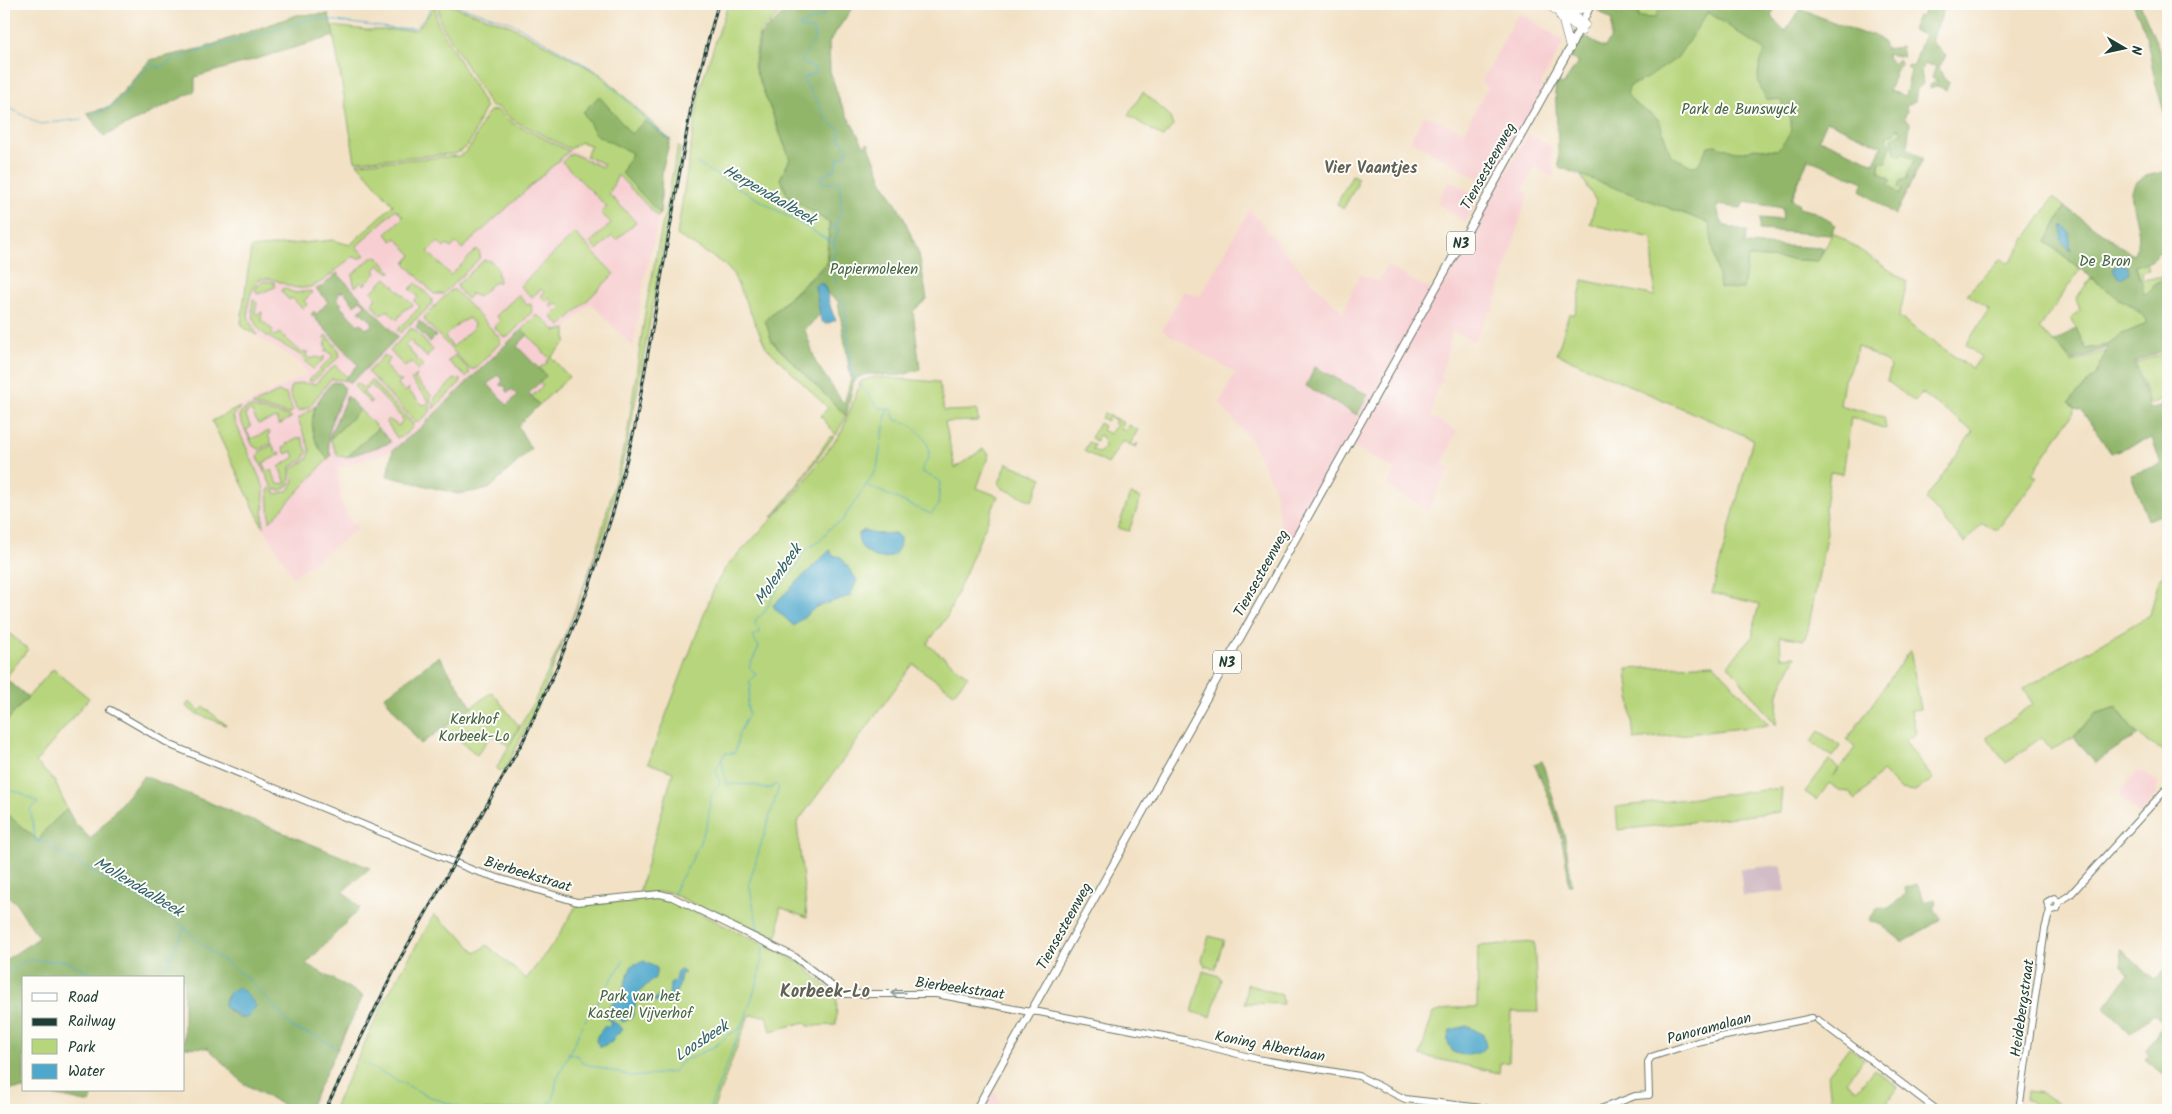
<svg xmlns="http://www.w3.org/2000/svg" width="2172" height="1114" font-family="Kalam,sans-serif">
<rect width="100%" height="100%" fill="#fdfcf7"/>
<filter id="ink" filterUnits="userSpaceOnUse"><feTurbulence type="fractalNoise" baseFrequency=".02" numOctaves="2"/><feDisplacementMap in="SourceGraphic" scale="10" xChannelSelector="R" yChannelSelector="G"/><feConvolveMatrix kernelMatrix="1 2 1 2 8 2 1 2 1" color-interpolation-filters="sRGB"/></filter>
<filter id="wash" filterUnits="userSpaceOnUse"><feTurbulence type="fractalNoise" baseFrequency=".0096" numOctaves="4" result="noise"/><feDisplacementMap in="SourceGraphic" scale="20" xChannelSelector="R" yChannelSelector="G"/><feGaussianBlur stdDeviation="1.12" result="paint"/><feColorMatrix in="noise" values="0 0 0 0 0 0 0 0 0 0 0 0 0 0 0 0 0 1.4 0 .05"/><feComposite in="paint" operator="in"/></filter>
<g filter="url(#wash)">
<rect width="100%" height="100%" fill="#f2e1c5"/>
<g fill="#f7cfd2">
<path d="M 1519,12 L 1564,41 L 1563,44 L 1542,81 L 1541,90 L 1544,94 L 1500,173 L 1487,183 L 1410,140 L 1425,115 L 1464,131 L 1488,87 L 1481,83 Z"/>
<path d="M 1528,134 L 1551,146 L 1554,177 L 1535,167 L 1523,190 L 1528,193 L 1493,311 L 1490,310 L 1474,341 L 1452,331 L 1441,377 L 1443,379 L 1433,398 L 1434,410 L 1431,417 L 1457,431 L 1442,465 L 1450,468 L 1428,510 L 1387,486 L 1395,470 L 1349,444 L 1295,539 L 1281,531 L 1275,491 L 1254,445 L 1220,403 L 1235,373 L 1162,330 L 1184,291 L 1200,296 L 1250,209 L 1275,241 L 1316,286 L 1343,312 L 1360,274 L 1378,282 L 1387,266 L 1433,291 L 1443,275 L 1452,270 L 1461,254 L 1456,251 L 1484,202 L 1498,186 Z"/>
<path d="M 570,149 L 626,175 L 660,214 L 645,275 L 633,347 L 591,303 L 566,329 L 566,342 L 551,357 L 569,377 L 518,426 L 531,449 L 489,489 L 458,494 L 387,476 L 393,451 L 337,468 L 342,505 L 352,524 L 355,524 L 358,529 L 293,577 L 263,527 L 212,421 L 307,374 L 299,362 L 245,329 L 241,323 L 251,248 L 333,240 L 350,245 L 393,205 L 495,219 Z"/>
<path d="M 1449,180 L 1479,198 L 1465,222 L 1437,203 Z"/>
<path d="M 2138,770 L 2142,773 L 2144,771 L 2159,784 L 2155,789 L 2157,792 L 2140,815 L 2120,796 L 2123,787 Z"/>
<path d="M 993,1092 L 997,1095 L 1002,1110 L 983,1110 Z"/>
</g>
<path fill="#d2bdc6" d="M 1781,865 L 1786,891 L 1743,896 L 1740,869 Z"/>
<g fill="#b7d57b" stroke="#6b8958" fill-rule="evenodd">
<path d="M 435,4 L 437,22 L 486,107 C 474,123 476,148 454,154 L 355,161 L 332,26 L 367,30 L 416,30 L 428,16 Z"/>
<path d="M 438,4 L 445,4 L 509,25 L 602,75 L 670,140 L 662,170 L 660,214 L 658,217 L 618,175 L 609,194 L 636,222 L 616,240 L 612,236 L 597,250 L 590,243 L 611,223 L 601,213 L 607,207 L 562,162 L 571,153 L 602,167 L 604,164 L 586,156 L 591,145 L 580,142 L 570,149 L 511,119 L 498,107 L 491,107 L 440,22 ZM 598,97 L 646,153 L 627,176 L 622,173 L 632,153 Z"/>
<path d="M 728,4 L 785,4 L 782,11 L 759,33 L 754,67 L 790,159 L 780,179 L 787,195 L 829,223 L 826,263 L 765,320 L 772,342 L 846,416 L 836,435 L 821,416 L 828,408 L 766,347 L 733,274 L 723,263 L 677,235 L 700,88 Z"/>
<path d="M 1627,4 L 1671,4 L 1656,18 L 1638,17 L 1639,7 Z"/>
<path d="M 1705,5 L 1763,31 L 1808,159 L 1790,203 L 1709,201 L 1583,65 L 1571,58 L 1583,36 L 1604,48 Z"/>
<path d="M 1143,92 L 1169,115 L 1173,126 L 1163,137 L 1128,115 Z"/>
<path d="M 497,110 L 511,122 L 569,151 L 462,249 L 456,243 L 451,248 L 447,245 L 444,248 L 438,242 L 428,252 L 451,275 L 477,249 L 480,253 L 479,259 L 443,294 L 434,294 L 405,263 L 412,255 L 396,238 L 392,241 L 386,234 L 403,217 L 396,209 L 356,247 L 365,255 L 361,258 L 352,257 C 332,272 314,297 287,285 C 278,281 271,277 260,279 C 250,288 244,311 251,324 C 253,328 255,330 257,335 L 245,329 L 241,323 L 251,248 L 333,240 L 350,245 L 393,205 L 357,163 L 460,156 C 480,142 475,127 490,111 Z"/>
<path d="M 1897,128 L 1903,132 L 1892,143 L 1896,148 L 1915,160 L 1899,195 L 1887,183 L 1889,177 L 1879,173 L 1879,162 L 1887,156 L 1891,146 L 1886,140 L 1888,134 Z"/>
<path d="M 678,146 L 681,149 L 629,437 L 605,532 L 540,701 L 504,772 L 496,769 L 535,700 L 574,615 L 598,545 L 627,436 L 646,307 Z"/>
<path d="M 1580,174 L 1709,223 L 1743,289 L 1748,257 L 1818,261 L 1833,232 L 1907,282 L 1899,317 L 1972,369 L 1981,357 L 1966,345 L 1989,309 L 1967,294 L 2001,258 L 2007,263 L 2011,261 L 2053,198 L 2065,207 L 2046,242 L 2080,269 L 2039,329 L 2060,347 L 2072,363 L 2108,350 L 2096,374 L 2069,402 L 2076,409 L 2032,474 L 2037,477 L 1997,530 L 1982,523 L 1965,543 L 1926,499 L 1973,431 L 1922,393 L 1915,402 L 1887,381 L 1891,367 L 1887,363 L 1857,345 L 1855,359 L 1844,380 L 1840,405 L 1884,417 L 1886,429 L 1851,417 L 1843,474 L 1830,472 L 1825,507 L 1827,532 L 1808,630 L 1804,640 L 1780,636 L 1781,657 L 1796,656 L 1778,693 L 1776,725 L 1728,665 L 1753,636 L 1753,629 L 1759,604 L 1712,593 L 1753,439 L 1557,354 L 1569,314 L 1575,314 L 1583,280 L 1655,296 L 1652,238 L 1590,224 L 1596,201 Z"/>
<path d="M 1352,175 L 1358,178 L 1356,182 L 1358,183 L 1343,209 L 1337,204 Z"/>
<path d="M 575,233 L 614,274 L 561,326 L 551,317 L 561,307 L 557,303 L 552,308 L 550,306 L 552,301 L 549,298 L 546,301 L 541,296 L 544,292 L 541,289 L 532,297 L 520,286 Z"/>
<path d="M 377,256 L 391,271 L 390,273 L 379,265 L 374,270 L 376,273 L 364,285 L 361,282 L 355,287 L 352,275 L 370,259 Z"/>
<path d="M 484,260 L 491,261 L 497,268 L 499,282 L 493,283 L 478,297 L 470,293 L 471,295 L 467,299 L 459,290 L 457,285 Z"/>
<path d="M 2146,263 L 2149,270 L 2142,272 L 2143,280 L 2168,275 L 2168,281 L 2166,278 L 2154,284 L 2152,291 L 2146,294 L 2143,293 L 2138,271 L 2134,266 Z"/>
<path d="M 386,278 L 413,305 L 404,310 L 397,320 L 387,310 L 381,315 L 372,304 L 376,297 L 371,292 Z"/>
<path d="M 2091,278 C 2110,292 2131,303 2147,320 L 2147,324 L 2120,335 L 2107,345 L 2086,349 L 2071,318 L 2080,310 L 2076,299 Z"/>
<path d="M 264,281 L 274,282 L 275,287 L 258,294 L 255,290 L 259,284 Z"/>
<path d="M 416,283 L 432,299 L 432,305 L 400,333 L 397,330 L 420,307 L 414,301 L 418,297 L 410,289 Z"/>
<path d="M 283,288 L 295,293 L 311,291 L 312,293 L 304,301 L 307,305 L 303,309 L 292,298 L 289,300 L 281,291 Z"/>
<path d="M 451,290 L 455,290 L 500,338 L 500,343 L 475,369 L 470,369 L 425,321 L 424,317 ZM 469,318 L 474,324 L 473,328 L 453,347 L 445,337 L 459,323 Z"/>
<path d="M 518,295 L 527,305 L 531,304 L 532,312 L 508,337 L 504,337 L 494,327 L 500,320 L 496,316 Z"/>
<path d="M 253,299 L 257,303 L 255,312 L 257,315 L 262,312 L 261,320 L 274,331 L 271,333 L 274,336 L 280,333 L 301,352 L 308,352 L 306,355 L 309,359 L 317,357 L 321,359 L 324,356 L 324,359 L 313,369 C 308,365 305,359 300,355 C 274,337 247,336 253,299 Z"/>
<path d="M 536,315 L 545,320 L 556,331 L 566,329 L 566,342 L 551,357 L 569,377 L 539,405 L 531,397 L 543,386 L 539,382 L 546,376 L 539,368 L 546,364 L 549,358 L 522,329 Z"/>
<path d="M 410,329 L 414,329 L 433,350 L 427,356 L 428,358 L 413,345 L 412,342 L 409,341 L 405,345 L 423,366 L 417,371 L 417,368 L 411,362 L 405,367 L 390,351 Z"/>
<path d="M 326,335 L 338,349 L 340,356 L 313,381 L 309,381 L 311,378 L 333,356 L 328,351 L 324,352 L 327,349 L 325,346 L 327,340 L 324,337 Z"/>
<path d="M 2168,352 L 2168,397 L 2150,404 L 2136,363 Z"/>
<path d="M 384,355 L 390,359 L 386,364 L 386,367 L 399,381 L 402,381 L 398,384 L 405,392 L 409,388 L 408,391 L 422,404 L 425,405 L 429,401 L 411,380 L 417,375 L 415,379 L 431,395 L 430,412 L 419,422 L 416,423 L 368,372 Z"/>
<path d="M 455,355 L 469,370 L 469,374 L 466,377 L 448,361 Z"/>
<path d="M 335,365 L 347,377 L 344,380 L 331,379 L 309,407 L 299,411 L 297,410 L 290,394 L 291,386 L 300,383 L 315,384 Z"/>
<path d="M 875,377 L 939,382 L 944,411 L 977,410 L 978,421 L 945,422 L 955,468 L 983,449 L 989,454 L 977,488 L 998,496 L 947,617 L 927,644 L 968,676 L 954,693 L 913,664 L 797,823 L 807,918 L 780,907 L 779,930 L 774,943 L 669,892 L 639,893 L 673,772 L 648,763 L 714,588 L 726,567 L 793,497 L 842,431 L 861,381 Z"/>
<path d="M 454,379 L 461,380 L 460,383 L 433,409 L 435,398 Z"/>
<path d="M 371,380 L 413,424 L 412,428 L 402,437 L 397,438 L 386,421 L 388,419 L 399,426 L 403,419 L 371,385 L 363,392 L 372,402 L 370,403 L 354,386 L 357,383 L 363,388 Z"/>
<path d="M 278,392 L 286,394 L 293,410 L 292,412 L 288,414 L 252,405 Z"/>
<path d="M 315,406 C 310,427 313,444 328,459 L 270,522 L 268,490 L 270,488 L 277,494 L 289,490 L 294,481 L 291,469 L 308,459 L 310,450 L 298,419 Z"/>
<path d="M 240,407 L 233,417 L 264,488 L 263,527 L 212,421 Z"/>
<path d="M 249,407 L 292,417 L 279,425 L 276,418 L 258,424 L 251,410 L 245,414 L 251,427 L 246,430 L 251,439 L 269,431 L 270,433 L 268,435 L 276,453 L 280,452 L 281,454 L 263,463 L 267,472 L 271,470 L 278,484 L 286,483 L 279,467 L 295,457 L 292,451 L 286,454 L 283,448 L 287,446 L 286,444 L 301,437 L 307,451 L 305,458 L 290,467 L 290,484 L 282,490 L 275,490 L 272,487 L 258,458 L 260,451 L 271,446 L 270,444 L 259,449 L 253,446 L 240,419 L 240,413 Z"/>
<path d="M 360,410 L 378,428 L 347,457 L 338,456 L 330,439 Z"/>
<path d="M 1104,413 L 1124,423 L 1121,428 L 1125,431 L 1129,425 L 1138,430 L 1130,444 L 1134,446 L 1138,443 L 1136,447 L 1122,441 L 1108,464 L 1084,451 L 1089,442 L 1094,445 L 1092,449 L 1099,453 L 1104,448 L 1103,437 L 1099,435 L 1096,441 L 1091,438 L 1099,423 L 1104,426 L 1102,430 L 1109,434 L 1117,425 L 1114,423 L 1116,420 L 1109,417 L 1107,421 L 1101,418 Z"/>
<path d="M 834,436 L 787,502 L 772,517 L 794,490 L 830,437 Z"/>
<path d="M 1007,463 L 1042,478 L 1032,501 L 1002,488 L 999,483 Z"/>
<path d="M 1130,494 L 1141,498 L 1129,531 L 1118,528 Z"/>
<path d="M 2165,575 L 2168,584 L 2168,752 C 2141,742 2133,729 2116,707 L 2095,714 L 2073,738 L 2051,750 L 2042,737 L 2006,763 L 1987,737 L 2033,704 L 2023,689 L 2150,615 L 2159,579 Z"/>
<path d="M 4,629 L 28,649 L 4,680 Z"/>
<path d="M 1910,650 L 1921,709 L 1911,710 L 1916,733 L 1905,741 L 1933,779 L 1915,791 L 1900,789 L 1882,771 L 1856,800 L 1849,792 L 1841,791 L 1829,783 L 1817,800 L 1805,792 L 1829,760 L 1839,768 L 1833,777 L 1855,748 L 1847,740 Z"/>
<path d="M 1714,664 L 1769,725 L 1634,740 L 1627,669 Z"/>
<path d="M 53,669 L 89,698 L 36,762 L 55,782 L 67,809 L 45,830 L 39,841 L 4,812 L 4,724 Z"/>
<path d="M 492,692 L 519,726 L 509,746 L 492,734 L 477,755 L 444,727 Z"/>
<path d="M 189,702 L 200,711 L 204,707 L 226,725 L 195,713 L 186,706 Z"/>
<path d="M 1819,731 L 1840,746 L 1833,757 L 1811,742 Z"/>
<path d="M 1782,788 L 1780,812 L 1618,830 L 1616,807 Z"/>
<path d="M 656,897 L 670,899 L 801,963 L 834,994 L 837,1000 L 836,1025 L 808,1026 L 805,1022 L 771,1031 L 767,1016 L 749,1015 L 713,1110 L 333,1110 L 387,996 L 434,915 L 462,937 L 476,953 L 487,945 L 526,979 L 556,940 L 576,906 Z"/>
<path d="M 1209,936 L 1224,940 L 1215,969 L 1205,966 L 1202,960 Z"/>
<path d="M 1534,942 L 1538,1012 L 1511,1012 L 1509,1062 L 1500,1063 L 1499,1073 L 1420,1055 L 1433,1013 L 1451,1008 L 1477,1008 L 1478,946 Z"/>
<path d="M 1203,971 L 1219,976 L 1221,980 L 1211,1017 L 1192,1012 Z"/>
<path d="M 1247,984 L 1282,995 L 1283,1004 L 1245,1003 Z"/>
<path d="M 1849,1047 L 1864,1059 L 1846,1082 L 1857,1090 L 1874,1069 L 1898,1087 L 1881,1110 L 1832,1110 L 1828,1075 Z"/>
<path d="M 2027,1091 L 2042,1093 L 2060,1105 L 2056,1110 L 2042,1110 L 2026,1098 Z"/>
</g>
<g fill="#91b66b" stroke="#587a50" fill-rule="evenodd">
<path d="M 788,4 L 855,4 L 829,42 L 830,71 L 840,102 L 864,146 L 868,143 L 883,182 L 903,216 L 919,254 L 927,299 L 913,311 L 920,369 C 914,371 907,374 901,375 C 884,378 867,368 854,381 L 846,416 L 772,341 L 765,320 L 827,264 L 830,223 L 788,196 L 780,179 L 790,159 L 755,69 L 760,35 L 784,13 ZM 823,284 L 829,295 L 838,301 L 851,379 L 844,404 L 816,363 L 805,330 L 821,313 L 815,287 Z"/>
<path d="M 1602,4 L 1615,5 L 1618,14 L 1621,15 L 1627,4 L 1639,7 L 1638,17 L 1655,18 L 1658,10 L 1664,11 L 1671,4 L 1777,4 L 1771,16 L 1785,31 L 1800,9 L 1864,34 L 1874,34 L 1883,42 L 1885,49 L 1901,47 L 1903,57 L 1888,54 L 1887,57 L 1893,64 L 1898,59 L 1902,64 L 1897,69 L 1889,91 L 1905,96 L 1911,71 L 1907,67 L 1908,65 L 1914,66 L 1924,35 L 1912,30 L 1918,16 L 1921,17 L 1929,4 L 1943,4 L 1941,18 L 1931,41 L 1946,56 L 1939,67 L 1943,77 L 1949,83 L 1946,90 L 1938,86 L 1930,89 L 1930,85 L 1938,81 L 1932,78 L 1936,66 L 1924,64 L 1921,71 L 1923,84 L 1917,89 L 1915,101 L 1906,106 L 1907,111 L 1904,118 L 1910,123 L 1907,148 L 1923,159 L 1895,215 L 1860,190 L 1864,182 L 1808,159 L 1791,199 L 1798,203 L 1799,208 L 1815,212 L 1836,225 L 1830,235 L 1759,230 L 1760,218 L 1782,220 L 1783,208 L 1744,202 L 1741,208 L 1717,205 C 1720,228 1726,227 1747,231 L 1745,244 L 1824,248 L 1818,261 L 1748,257 L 1743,289 L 1720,288 L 1709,223 L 1559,167 L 1555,86 L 1557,82 L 1563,85 L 1577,64 L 1578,62 L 1571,58 L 1583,36 L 1604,48 L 1611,38 L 1612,20 L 1598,11 ZM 1708,12 L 1765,51 C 1757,71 1754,80 1767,99 L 1780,100 C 1792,123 1799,127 1777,150 L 1754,148 L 1745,152 L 1736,152 L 1715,145 L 1708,146 L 1698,165 L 1692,166 L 1671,156 L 1659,120 L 1634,103 L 1627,94 L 1630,86 L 1649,77 L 1677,58 ZM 1827,121 L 1882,146 L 1874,163 L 1819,139 ZM 1898,128 L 1902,132 L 1892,139 L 1895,152 L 1900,156 L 1903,152 L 1915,160 L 1907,175 L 1908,178 L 1900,181 L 1898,188 L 1902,189 L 1902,192 L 1899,195 L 1888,183 L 1892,181 L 1889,177 L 1887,178 L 1882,173 L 1879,172 L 1879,162 L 1887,162 L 1887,156 L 1891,146 L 1886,140 L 1888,135 L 1894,134 Z"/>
<path d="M 2133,4 L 2140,4 L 2168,70 L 2168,125 L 2156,85 L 2145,31 Z"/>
<path d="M 329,14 L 334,36 L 195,77 L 195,91 L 104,136 L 87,113 L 110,107 L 150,60 L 203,48 L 297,15 Z"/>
<path d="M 599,96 L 631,134 L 645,121 L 670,140 L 662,170 L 660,214 L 622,173 L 632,153 L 596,135 L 583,112 Z"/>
<path d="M 2168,170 L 2168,250 L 2158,254 C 2153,263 2144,263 2135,266 L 2143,286 L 2143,292 L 2146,294 L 2163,278 L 2168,281 L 2168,349 L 2134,362 L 2150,409 L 2168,403 L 2168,512 L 2148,520 L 2131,475 L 2161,464 L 2152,438 L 2111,453 L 2082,411 L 2076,409 L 2069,402 L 2096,374 L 2108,347 L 2073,361 L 2055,342 L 2076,328 L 2086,349 L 2107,345 L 2120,335 L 2147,324 L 2147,320 L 2134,306 L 2119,299 L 2046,242 L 2065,207 L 2133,255 C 2134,252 2137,247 2138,244 C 2143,224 2121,194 2139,180 C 2147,173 2159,175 2168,170 Z"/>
<path d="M 337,273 L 398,337 L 351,383 L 344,380 L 358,365 L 311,314 L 314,311 L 317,314 L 328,302 L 316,289 L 323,286 ZM 344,291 L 354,305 L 360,300 L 365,305 L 359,311 L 373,322 L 370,328 L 368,327 L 366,329 L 360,323 L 358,325 L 340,306 L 342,304 L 336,298 L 339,296 L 337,294 Z"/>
<path d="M 419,321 L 436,336 L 430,342 L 416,328 Z"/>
<path d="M 522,329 L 528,335 L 517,346 L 546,376 L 529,393 L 539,405 L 518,426 L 531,449 L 489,489 L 458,494 L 387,476 L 393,450 L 419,429 ZM 498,375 L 503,380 L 500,385 L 507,387 L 505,390 L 508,393 L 511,389 L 517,395 L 507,405 L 488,384 Z"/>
<path d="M 1315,367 L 1368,395 L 1357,415 L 1306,386 Z"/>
<path d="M 334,382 L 340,383 L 344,387 L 344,392 C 335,414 323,432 331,456 L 328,459 C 312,441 306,419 321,397 C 325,392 328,385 334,382 Z"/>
<path d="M 347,396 L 360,410 L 330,439 L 331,433 Z"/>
<path d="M 378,428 L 390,440 L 390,443 L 347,457 Z"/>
<path d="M 439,656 L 472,707 L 421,744 L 384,697 Z"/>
<path d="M 5,678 L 28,697 L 4,724 L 4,680 Z"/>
<path d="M 2116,707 L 2138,736 L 2121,745 L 2095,763 L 2074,737 L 2095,714 Z"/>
<path d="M 1542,761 L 1565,838 L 1572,885 L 1569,885 C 1565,842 1553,802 1534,764 Z"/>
<path d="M 144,776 L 370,868 L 343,891 L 360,908 L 306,964 L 363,996 L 308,1110 L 292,1110 L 243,1083 L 208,1048 L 184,1047 L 184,978 L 24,978 L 24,1089 L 4,1089 L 4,961 L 39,938 L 16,903 L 4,892 L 4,812 L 39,841 L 45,830 L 67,809 L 74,822 L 91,839 ZM 234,990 L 240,1019 L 229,1011 L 224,1001 Z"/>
<path d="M 1917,884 L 1925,902 L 1935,899 L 1936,903 L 1933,909 L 1942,919 L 1903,942 L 1881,925 L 1869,920 L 1878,907 L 1889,908 L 1906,894 L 1905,888 Z"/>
<path d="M 2120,949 L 2155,980 L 2168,967 L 2168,1079 L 2145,1059 L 2149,1054 L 2146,1050 L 2164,1023 L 2154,1014 L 2130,1034 L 2105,1007 L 2129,974 L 2121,964 Z"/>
<path d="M 31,1090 L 94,1090 L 90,1103 Z"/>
</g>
<g fill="#4fa8cc" stroke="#377280">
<path d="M 2063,225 L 2069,232 L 2071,251 L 2061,240 Z"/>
<path d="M 2122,264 L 2128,267 L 2129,273 L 2121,278 L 2118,277 L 2112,268 Z"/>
<path d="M 819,283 L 823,284 C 829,296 829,308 836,320 L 826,324 L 821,321 L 815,286 Z"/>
<path d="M 865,530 L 875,534 L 895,533 L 900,538 C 902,569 857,561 858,534 Z"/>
<path d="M 830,550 L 832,555 L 841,557 L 857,580 L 850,596 L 816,607 L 794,626 L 776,610 L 773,605 Z"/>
<path d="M 644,961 L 657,968 L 655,978 L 639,992 L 632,1017 L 623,1022 L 609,1010 L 609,1007 L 619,998 L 632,965 Z"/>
<path d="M 681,970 L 685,973 L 681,974 L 679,986 L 671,1002 L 661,1005 L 653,1000 L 661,995 L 669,997 L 670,984 L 675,981 L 677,971 Z"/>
<path d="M 238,987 L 247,994 L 256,1006 L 249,1016 L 243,1019 L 223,1006 L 229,993 Z"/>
<path d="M 606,1015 L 623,1029 L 614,1037 L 612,1042 L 600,1047 L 596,1041 L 597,1036 L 605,1026 L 611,1025 L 610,1021 L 605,1017 Z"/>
<path d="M 1467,1026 L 1483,1034 L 1486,1047 C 1478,1056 1463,1057 1453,1052 L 1447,1041 L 1450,1030 Z"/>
</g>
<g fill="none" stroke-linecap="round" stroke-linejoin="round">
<g stroke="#4fa8cc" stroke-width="1">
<path d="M 451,4 L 510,22 L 596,71 L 646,120 L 671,140"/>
<path d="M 822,4 L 824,16 L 800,25 L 800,29 L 813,29 C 819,43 807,48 801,59 L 806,65 L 816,69 L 815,73 L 803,78 C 809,92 823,106 825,118 L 840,130 L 839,138 L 849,149 L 844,156 L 838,158 L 835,170 L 823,175 L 821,180 L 823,184 L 839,181 L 842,211 L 833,228 L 839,228 L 834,243 L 836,251 C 825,267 838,282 842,298 C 849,323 848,349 852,374 L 856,380"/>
<path d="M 4,105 L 40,124 L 82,119"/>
<path d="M 90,117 L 115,105 L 152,63 L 159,68 L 174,59 L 314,18 L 396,29 L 415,28 L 426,17 L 432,4"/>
<path d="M 696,163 L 833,243"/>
<path d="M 867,484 L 877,468 L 887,410"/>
<path d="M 722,760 L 726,784 L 754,785 L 765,789 L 771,788 L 776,784 L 779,787 L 749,883 L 759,935"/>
<path d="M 4,783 L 10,791 L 19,792 L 38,803 L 30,809 L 36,842 L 48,843 L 53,849 L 170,915 L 205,947 L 251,981 L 293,1028 L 320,1038 L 335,1047"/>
<path d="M 674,894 C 676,884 683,876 688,867 C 694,857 705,830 708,820 C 711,805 706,796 720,784 L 716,770 L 725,753 L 735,753 L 739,733 L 749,714 L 747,705 L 751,685 L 749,682 L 756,674 L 749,667 L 759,647 L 752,636 L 760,633 L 760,630 L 755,624 L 756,619 L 764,613 L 775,592 L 796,567 L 803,552 L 821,540 L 829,529 L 842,521 L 866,485 L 931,514 L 938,506 L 940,481 L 922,472 C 922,465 928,461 929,454 C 930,437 910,421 895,420 L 891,409 L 879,408 L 859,383"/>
<path d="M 4,975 L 27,960 L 66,961 L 102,978"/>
<path d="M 160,978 L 185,927"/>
<path d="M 585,1021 L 624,960"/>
<path d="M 568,1053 L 578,1056 L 582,1063 L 634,1077 L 673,1072 L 681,1062 L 714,1047 L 728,1035 L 738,1030 L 744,1021 L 759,977 L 763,947"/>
<path d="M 363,1063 L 428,1096 L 467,1110"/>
<path d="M 506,1110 C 517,1106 529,1110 541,1107"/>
<path d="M 540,1110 L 553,1100 L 557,1079 L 583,1025"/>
<path d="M 709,1110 L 742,1025"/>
</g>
</g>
</g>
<g filter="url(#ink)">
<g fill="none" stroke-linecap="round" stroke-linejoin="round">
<g stroke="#697667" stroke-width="8">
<g id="secondary">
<path d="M 111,710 L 173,746 L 475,871 L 577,902 L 660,894 L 672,897 L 795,957 L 842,994 L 936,994 L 1025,1011 L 1039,1012 L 1184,1040 L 1257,1059 L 1359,1076 L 1405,1099 L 1499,1110"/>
<path d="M 2050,910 L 2057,909 L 2059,902 L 2070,895 L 2168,787"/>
<path d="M 1818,1020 L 1937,1110"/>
<path d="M 1598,1110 L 1635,1096 L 1649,1095 L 1648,1062 L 1651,1057 L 1697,1042 L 1812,1018"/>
<path d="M 2019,1110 L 2045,929 L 2050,910 L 2047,902 L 2054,898 L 2059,902"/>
</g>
</g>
<g stroke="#697667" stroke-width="9">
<path id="primary" d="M 976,1110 L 1570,48 L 1591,4"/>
</g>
<g stroke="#697667" stroke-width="9">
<g id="highway">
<path d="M 1548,4 L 1582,31"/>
<path d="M 1560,4 L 1585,25"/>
<path d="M 1567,8 L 1578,10 L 1590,6"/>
<path d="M 1560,16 L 1563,21 L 1570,48"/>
</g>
</g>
<use href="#secondary" stroke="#fff" stroke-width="6"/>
<use href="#primary" stroke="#fff" stroke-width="7"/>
<use href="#highway" stroke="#fff" stroke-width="8"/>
<g stroke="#1f3d34" stroke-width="3">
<path id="rail" d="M 325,1110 L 401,957 L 523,741 L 558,665 L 589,587 L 614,509 L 635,427 L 692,102 L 718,4"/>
</g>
<use href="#rail" stroke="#fdfcf7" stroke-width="1" stroke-dasharray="4" stroke-linecap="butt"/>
</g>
<defs><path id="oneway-shaft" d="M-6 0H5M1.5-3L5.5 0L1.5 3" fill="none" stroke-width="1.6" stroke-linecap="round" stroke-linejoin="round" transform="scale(1.25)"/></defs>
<use stroke="#8f9e9a" href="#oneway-shaft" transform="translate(898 993) rotate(178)"/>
</g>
<g text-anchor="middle" stroke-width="4" stroke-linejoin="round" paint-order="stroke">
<g fill="#fdfcf7" stroke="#62766e" stroke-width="1">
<rect x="1447" y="231.5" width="28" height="23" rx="4"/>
<rect x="1213" y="650.5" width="28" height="23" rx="4"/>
</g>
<g font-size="14" font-weight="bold" fill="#1f3d34">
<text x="1461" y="248">N3</text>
<text x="1227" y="667">N3</text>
</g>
<g font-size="15" fill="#456346" stroke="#fdfcf7">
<text x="1739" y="114">Park de Bunswyck</text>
<text x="2105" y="266">De Bron</text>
<text x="874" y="274">Papiermoleken</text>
<text x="474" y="724">Kerkhof<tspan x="474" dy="17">Korbeek-Lo</tspan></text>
<text x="640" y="1001">Park van het<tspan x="640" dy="17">Kasteel Vijverhof</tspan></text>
</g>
<g font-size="15" fill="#1f3d34" stroke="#fdfcf7">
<text transform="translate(1488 166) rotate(-61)" y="5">Tiensesteenweg</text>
<text transform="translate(1261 573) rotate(-61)" y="5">Tiensesteenweg</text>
<text transform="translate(528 874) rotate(17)" y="5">Bierbeekstraat</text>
<text transform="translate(1064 926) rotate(-61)" y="5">Tiensesteenweg</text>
<text transform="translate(960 988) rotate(8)" y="5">Bierbeekstraat</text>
<text transform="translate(2022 1008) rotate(-82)" y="5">Heidebergstraat</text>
<text transform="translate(1709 1028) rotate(-15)" y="5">Panoramalaan</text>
<text transform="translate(1270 1046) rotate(11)" y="5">Koning Albertlaan</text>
</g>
<g font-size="16" font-weight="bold" fill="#616257" stroke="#fdfcf7">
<text x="1371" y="173">Vier Vaantjes</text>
</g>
<g font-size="16" font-style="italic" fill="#306269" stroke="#fdfcf7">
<text transform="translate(770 194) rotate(30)" y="6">Herpendaalbeek</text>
<text transform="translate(777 574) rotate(-55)" y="6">Molenbeek</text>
<text transform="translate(139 886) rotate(31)" y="6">Mollendaalbeek</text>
<text transform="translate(701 1040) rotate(-33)" y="6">Loosbeek</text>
</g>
<g font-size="18" font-weight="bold" fill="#616257" stroke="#fdfcf7">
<text x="825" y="997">Korbeek-Lo</text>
</g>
</g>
<rect width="2172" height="1114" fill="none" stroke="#fdfcf7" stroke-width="20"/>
<rect x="22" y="976" width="162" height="115" fill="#fdfcf7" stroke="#a4b0a9"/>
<rect x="32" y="993" width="25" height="8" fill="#ffffff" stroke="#a4b0a9"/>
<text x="68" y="1002" font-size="15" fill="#1f3d34">Road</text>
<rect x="32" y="1018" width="25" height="8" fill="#1f3d34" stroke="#a4b0a9"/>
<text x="68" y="1026" font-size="15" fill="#1f3d34">Railway</text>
<rect x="32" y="1039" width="25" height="15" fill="#b7d57b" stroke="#a4b0a9"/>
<text x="68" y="1052" font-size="15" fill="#1f3d34">Park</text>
<rect x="32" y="1064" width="25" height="15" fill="#4fa8cc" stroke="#a4b0a9"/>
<text x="68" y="1076" font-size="15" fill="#1f3d34">Water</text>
<g transform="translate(2124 48) rotate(99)" stroke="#fdfcf7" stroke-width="4" paint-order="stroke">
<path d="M0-4L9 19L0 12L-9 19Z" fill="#1f3d34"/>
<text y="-8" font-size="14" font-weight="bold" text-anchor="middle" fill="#1f3d34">N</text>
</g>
</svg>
